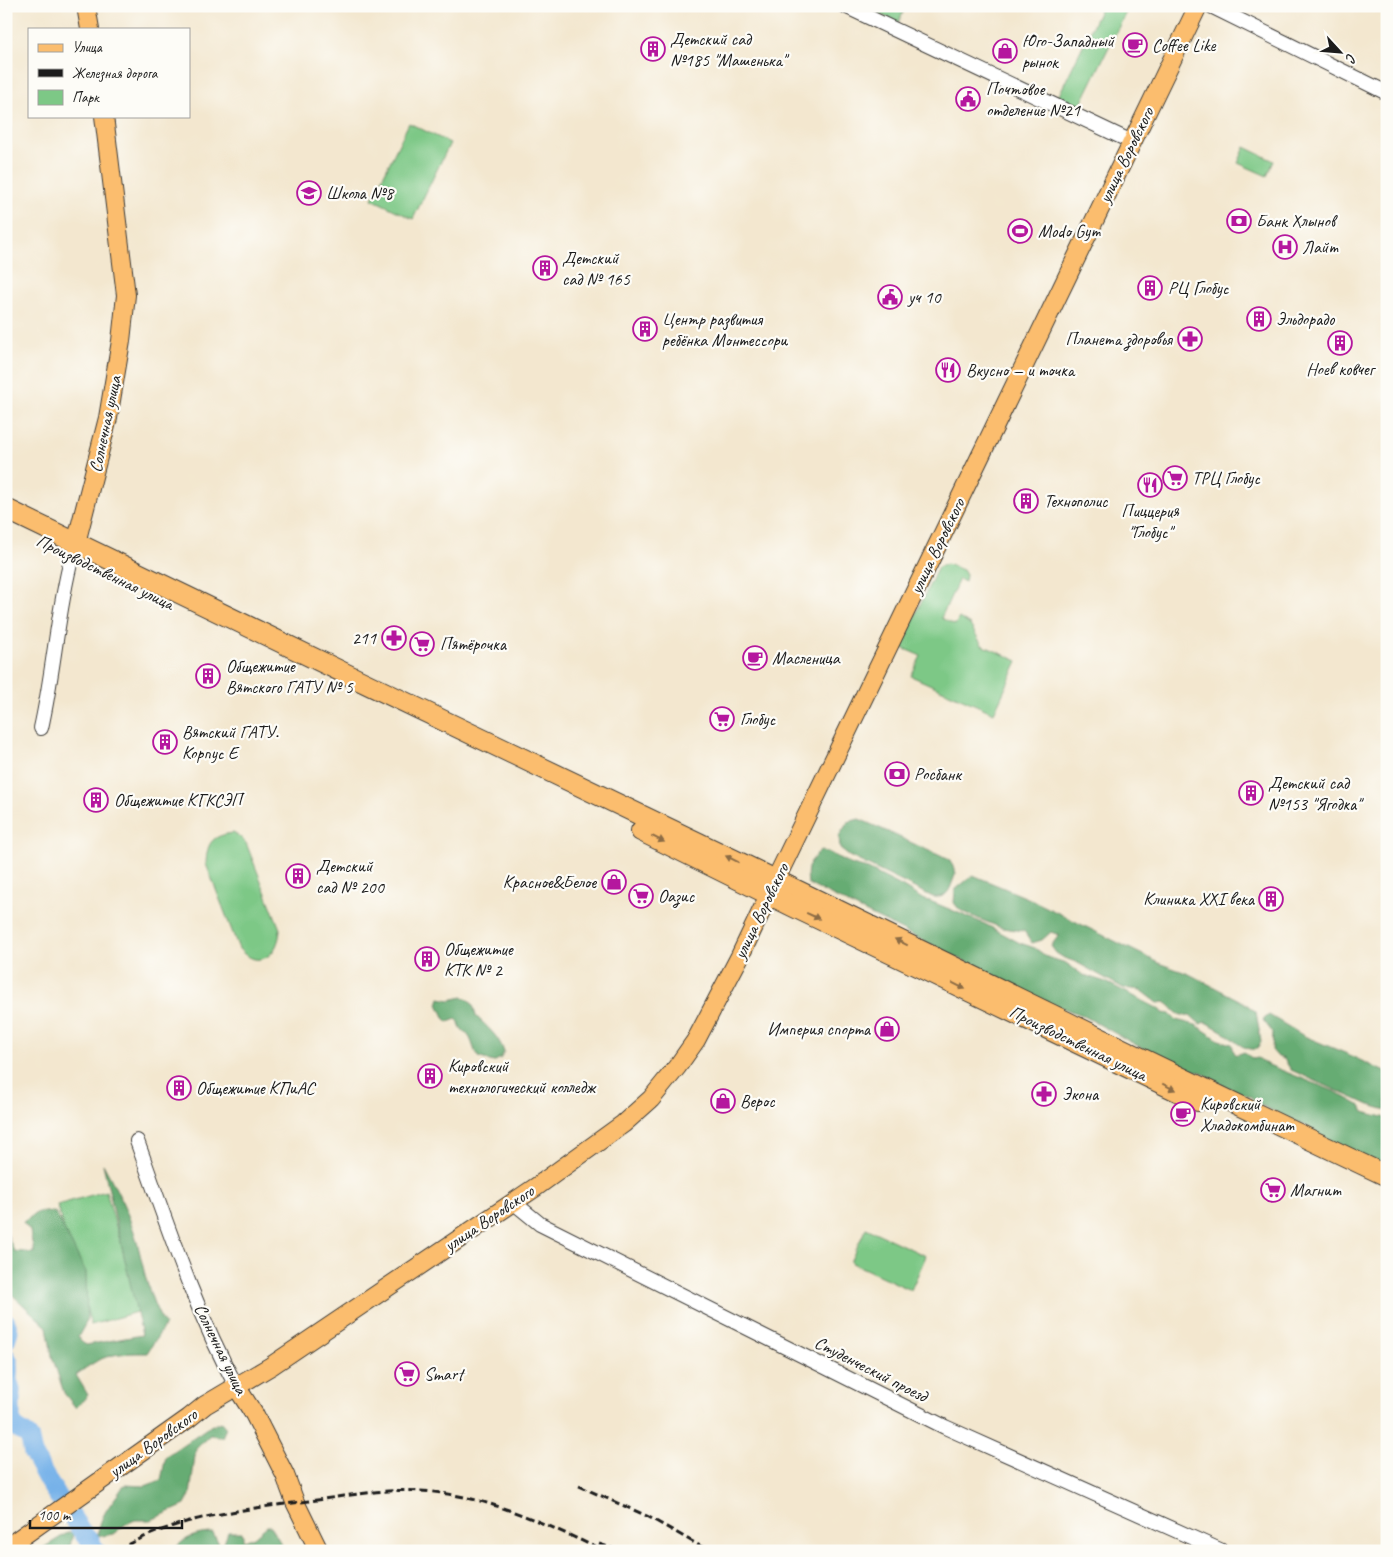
<svg xmlns="http://www.w3.org/2000/svg" width="1393" height="1557" font-family="Caveat,sans-serif">
<rect width="100%" height="100%" fill="#fdfcf7"/>
<filter id="ink" filterUnits="userSpaceOnUse"><feTurbulence type="fractalNoise" baseFrequency=".02" numOctaves="2"/><feDisplacementMap in="SourceGraphic" scale="10" xChannelSelector="R" yChannelSelector="G"/><feConvolveMatrix kernelMatrix="1 2 1 2 8 2 1 2 1" color-interpolation-filters="sRGB"/></filter>
<filter id="wash" filterUnits="userSpaceOnUse"><feTurbulence type="fractalNoise" baseFrequency=".0096" numOctaves="4" result="noise"/><feDisplacementMap in="SourceGraphic" scale="20" xChannelSelector="R" yChannelSelector="G"/><feGaussianBlur stdDeviation="1.12" result="paint"/><feColorMatrix in="noise" values="0 0 0 0 0 0 0 0 0 0 0 0 0 0 0 0 0 1.4 0 .05"/><feComposite in="paint" operator="in"/></filter>
<g filter="url(#wash)">
<rect width="100%" height="100%" fill="#f3e7cf"/>
<g fill="#7dc886" stroke="#4c7251">
<path d="M 863,6 L 906,6 L 898,23 Z"/>
<path d="M 1102,6 L 1129,6 L 1078,110 L 1057,99 Z"/>
<path d="M 409,123 L 450,143 L 413,219 L 372,199 Z"/>
<path d="M 1245,147 L 1274,161 L 1267,176 L 1238,163 Z"/>
<path d="M 947,564 L 963,570 L 966,575 L 965,582 L 959,579 L 941,618 L 955,625 L 959,618 L 970,625 L 982,645 L 1018,661 L 994,713 L 911,676 L 921,656 L 900,647 L 938,567 Z"/>
<path d="M 233,833 L 240,837 L 246,843 L 280,929 C 279,955 259,971 239,949 L 206,864 C 207,843 211,836 233,833 Z"/>
<path d="M 106,1191 L 140,1311 L 91,1325 L 57,1205 Z"/>
<path d="M 866,1228 L 926,1256 L 911,1290 L 850,1262 Z"/>
</g>
<g fill="#66ac73" stroke="#416448">
<path d="M 6,88 C 12,116 12,141 6,169 Z"/>
<path d="M 859,819 C 890,832 919,847 950,860 L 956,873 C 950,886 950,899 933,897 L 849,856 L 840,849 L 839,836 L 848,822 Z"/>
<path d="M 820,851 L 828,852 L 852,865 L 868,869 L 903,887 L 924,900 L 930,901 L 985,924 L 1020,943 L 1035,948 L 1047,957 L 1066,963 L 1083,975 L 1106,982 L 1161,1010 L 1163,1013 L 1170,1014 L 1176,1020 L 1196,1025 L 1219,1040 L 1232,1044 L 1234,1052 L 1236,1055 L 1244,1052 L 1253,1059 L 1258,1058 L 1266,1064 L 1336,1092 L 1361,1106 L 1364,1112 L 1387,1118 L 1387,1167 L 1311,1132 L 1308,1127 L 1258,1104 L 1251,1097 L 1224,1086 L 1201,1072 L 1184,1068 L 1138,1046 L 1084,1016 L 1052,1004 L 808,884 C 806,866 808,864 820,851 Z"/>
<path d="M 973,875 L 1030,899 L 1161,964 L 1189,974 L 1245,1003 L 1256,1012 L 1261,1042 L 1257,1049 C 1242,1051 1234,1039 1222,1031 C 1217,1028 1211,1025 1205,1022 L 1200,1024 L 1190,1015 C 1174,1017 1176,1009 1165,1002 L 1158,1003 L 1141,990 L 1123,988 L 1076,962 L 1064,958 L 1056,953 L 1051,946 L 1059,935 L 1051,932 L 1042,940 L 1032,943 L 1024,931 L 1002,928 L 979,919 L 960,910 L 954,903 L 955,890 Z"/>
<path d="M 463,997 C 472,999 474,1007 476,1016 C 487,1027 499,1036 504,1052 L 501,1058 L 493,1062 L 478,1057 C 474,1051 473,1044 470,1038 C 466,1031 460,1031 459,1022 L 456,1019 L 448,1022 L 445,1019 L 438,1004 L 440,998 L 450,1000 Z"/>
<path d="M 1269,1015 L 1304,1036 L 1345,1053 L 1387,1073 L 1387,1110 L 1369,1105 L 1291,1070 L 1284,1059 L 1278,1057 L 1272,1050 L 1273,1033 L 1263,1020 Z"/>
<path d="M 103,1164 C 116,1188 128,1211 136,1238 C 144,1267 148,1299 165,1325 L 147,1353 C 113,1353 104,1354 76,1375 L 88,1395 L 76,1408 L 64,1393 L 52,1356 L 47,1327 L 6,1289 L 6,1232 L 14,1251 L 34,1253 L 30,1231 L 23,1222 L 38,1212 L 55,1212 L 86,1272 L 87,1321 L 78,1337 L 86,1345 L 142,1335 Z"/>
<path d="M 221,1422 L 226,1428 L 222,1437 L 210,1435 L 196,1448 L 190,1495 L 185,1505 L 151,1520 L 135,1520 L 126,1524 L 113,1534 L 97,1537 C 102,1510 110,1507 124,1485 L 145,1486 L 161,1480 L 166,1456 L 210,1426 Z"/>
<path d="M 267,1526 L 271,1526 L 285,1551 L 173,1551 C 183,1538 197,1533 213,1533 L 222,1549 L 228,1532 L 242,1532 L 243,1536 L 243,1541 L 254,1537 Z"/>
<path d="M 69,1532 L 73,1533 L 69,1551 L 38,1551 Z"/>
</g>
<g fill="none" stroke-linecap="round" stroke-linejoin="round">
<g stroke="#77b2e9" stroke-width="19">
<path d="M 6,1322 L 9,1331 L 6,1340"/>
<path d="M 6,1356 L 9,1362 L 8,1380 L 11,1389 L 11,1420 L 15,1427 L 27,1435 L 30,1440 L 33,1454 L 49,1483 L 85,1536 L 90,1541 L 96,1551"/>
</g>
</g>
</g>
<g filter="url(#ink)">
<g fill="none" stroke-linecap="round" stroke-linejoin="round">
<g stroke="#3c3a37" stroke-width="16">
<g id="minor">
<path d="M 845,6 L 1132,142"/>
<path d="M 1211,6 L 1387,93"/>
<path d="M 41,728 C 54,671 57,612 72,556"/>
<path d="M 137,1141 C 167,1224 194,1308 236,1386"/>
<path d="M 513,1202 L 540,1224 L 945,1427 L 1222,1551"/>
</g>
</g>
<g stroke="#3c3a37" stroke-width="20">
<g id="major">
<path d="M 86,6 L 90,29"/>
<path d="M 76,543 L 108,418 L 121,341 L 126,295 L 104,116"/>
<path d="M 775,881 L 1198,6"/>
<path d="M 236,1386 L 254,1414 L 285,1475 L 295,1502 L 319,1551"/>
<path d="M 6,1548 L 189,1418 L 205,1405 L 271,1366 L 536,1187 L 623,1124 L 651,1099 L 677,1067 L 696,1040 L 739,958 L 769,895"/>
</g>
</g>
<g stroke="#3c3a37" stroke-width="22">
<g id="highway">
<path d="M 6,509 C 246,627 487,741 728,857 C 948,963 1166,1072 1387,1176"/>
<path d="M 641,831 L 794,907 L 1198,1101"/>
</g>
</g>
<use href="#minor" stroke="#fff" stroke-width="14"/>
<use href="#major" stroke="#fbbd6e" stroke-width="18"/>
<use href="#highway" stroke="#fbbd6e" stroke-width="20"/>
<g stroke="#1c1c1c" stroke-width="3" stroke-dasharray="8 4" stroke-linecap="butt">
<path d="M 579,1486 L 647,1516 L 709,1551"/>
<path d="M 599,1544 L 620,1551"/>
<path d="M 117,1551 C 178,1515 247,1509 317,1500 C 365,1493 399,1486 448,1494 C 503,1503 554,1528 604,1551"/>
</g>
</g>
<defs><path id="oneway-solid" d="M-6-.8H1V-3.2L6.5 0L1 3.2V.8H-6Z" transform="scale(1.25)"/></defs>
<g fill="#8c6c45">
<use href="#oneway-solid" transform="translate(658 839) rotate(26)"/>
<use href="#oneway-solid" transform="translate(732 859) rotate(-154)"/>
<use href="#oneway-solid" transform="translate(813 916) rotate(25)"/>
<use href="#oneway-solid" transform="translate(901 942) rotate(-154)"/>
<use href="#oneway-solid" transform="translate(959 986) rotate(26)"/>
<use href="#oneway-solid" transform="translate(1169 1087) rotate(26)"/>
</g>
</g>
<defs>
<g id="cafe-ring" transform="scale(1.25)"><circle r="9.5" fill="#fdfcf7" stroke="#b5179e" stroke-width="1.5"/><path d="M-5.5-4.5H6V0H3Q3 3.5 0 3.5H-2.5Q-5.5 3.5-5.5 0ZM3-3.2v2h1.7v-2ZM-6 4.5H4V6H-6Z" fill="#b5179e"/></g>
<g id="building-ring" transform="scale(1.25)"><circle r="9.5" fill="#fdfcf7" stroke="#b5179e" stroke-width="1.5"/><path d="M-4-6H4V6H1V3H-1V6H-4ZM-2.5-4.3h1.7v1.8h-1.7ZM.8-4.3h1.7v1.8H.8ZM-2.5-1h1.7V.8h-1.7ZM.8-1h1.7V.8H.8Z" fill="#b5179e"/></g>
<g id="shop-ring" transform="scale(1.25)"><circle r="9.5" fill="#fdfcf7" stroke="#b5179e" stroke-width="1.5"/><path d="M-5-2.5h2.3a2.7 3.5 0 0 1 5.4 0H5L5.5 6h-11ZM-1.5-2.5h3a1.5 2.3 0 0 0-3 0Z" fill="#b5179e"/></g>
<g id="civic-ring" transform="scale(1.25)"><circle r="9.5" fill="#fdfcf7" stroke="#b5179e" stroke-width="1.5"/><path d="M-.6-6.5H3V-4.5H.6V-3L4-1V1h2V6H-6V1h2V-1L-.6-3ZM-1.2 2.5V6h2.4V2.5Z" fill="#b5179e"/></g>
<g id="school-ring" transform="scale(1.25)"><circle r="9.5" fill="#fdfcf7" stroke="#b5179e" stroke-width="1.5"/><path d="M0-5L7-2L0 1L-7-2ZM-4 1L0 2.5L4 1V4Q0 6-4 4Z" fill="#b5179e"/></g>
<g id="bank-ring" transform="scale(1.25)"><circle r="9.5" fill="#fdfcf7" stroke="#b5179e" stroke-width="1.5"/><path d="M-6-4H6V4H-6ZM0-2.3a2.3 2.3 0 1 0 0 4.6a2.3 2.3 0 1 0 0-4.6Z" fill="#b5179e"/></g>
<g id="stadium-ring" transform="scale(1.25)"><circle r="9.5" fill="#fdfcf7" stroke="#b5179e" stroke-width="1.5"/><path d="M0-5a6.5 5 0 1 0 0 10a6.5 5 0 1 0 0-10ZM-3.5-1.8h7v3.6h-7Z" fill="#b5179e"/></g>
<g id="hospital-ring" transform="scale(1.25)"><circle r="9.5" fill="#fdfcf7" stroke="#b5179e" stroke-width="1.5"/><path d="M-5-5h3v3.5h4V-5h3V5h-3V1.5h-4V5h-3Z" fill="#b5179e"/></g>
<g id="pharmacy-ring" transform="scale(1.25)"><circle r="9.5" fill="#fdfcf7" stroke="#b5179e" stroke-width="1.5"/><path d="M-2-6h4v4h4v4h-4v4h-4v-4h-4v-4h4Z" fill="#b5179e"/></g>
<g id="restaurant-ring" transform="scale(1.25)"><circle r="9.5" fill="#fdfcf7" stroke="#b5179e" stroke-width="1.5"/><path d="M-5-6h1v4h1v-4h1v4h1v-4h1v5L-1.5 .5V6h-2V.5L-5-1ZM5-6V6H3V1.5H1.5Q1.5-4 5-6Z" fill="#b5179e"/></g>
<g id="supermarket-ring" transform="scale(1.25)"><circle r="9.5" fill="#fdfcf7" stroke="#b5179e" stroke-width="1.5"/><path d="M-6-5.5h2.5l.6 2H6L4.5 2H-2.5L-4.4-4H-6ZM-1.5 3.2a1.3 1.3 0 1 0 .1 0ZM3 3.2a1.3 1.3 0 1 0 .1 0Z" fill="#b5179e"/></g>
</defs>
<g fill-rule="evenodd">
<use href="#cafe-ring" x="1135" y="45"/>
<use href="#building-ring" x="653" y="49"/>
<use href="#shop-ring" x="1005" y="51"/>
<use href="#civic-ring" x="968" y="99"/>
<use href="#school-ring" x="309" y="193"/>
<use href="#bank-ring" x="1239" y="221"/>
<use href="#stadium-ring" x="1020" y="231"/>
<use href="#hospital-ring" x="1285" y="247"/>
<use href="#building-ring" x="545" y="268"/>
<use href="#building-ring" x="1150" y="288"/>
<use href="#civic-ring" x="890" y="297"/>
<use href="#building-ring" x="1259" y="319"/>
<use href="#building-ring" x="645" y="329"/>
<use href="#pharmacy-ring" x="1190" y="339"/>
<use href="#building-ring" x="1340" y="343"/>
<use href="#restaurant-ring" x="948" y="370"/>
<use href="#supermarket-ring" x="1175" y="478"/>
<use href="#restaurant-ring" x="1150" y="485"/>
<use href="#building-ring" x="1026" y="501"/>
<use href="#pharmacy-ring" x="394" y="638"/>
<use href="#supermarket-ring" x="422" y="644"/>
<use href="#cafe-ring" x="755" y="658"/>
<use href="#building-ring" x="208" y="676"/>
<use href="#supermarket-ring" x="722" y="719"/>
<use href="#building-ring" x="165" y="742"/>
<use href="#bank-ring" x="897" y="774"/>
<use href="#building-ring" x="1251" y="793"/>
<use href="#building-ring" x="96" y="800"/>
<use href="#building-ring" x="298" y="876"/>
<use href="#shop-ring" x="614" y="882"/>
<use href="#supermarket-ring" x="641" y="896"/>
<use href="#building-ring" x="1271" y="899"/>
<use href="#building-ring" x="427" y="959"/>
<use href="#shop-ring" x="887" y="1029"/>
<use href="#building-ring" x="430" y="1076"/>
<use href="#building-ring" x="179" y="1088"/>
<use href="#pharmacy-ring" x="1044" y="1094"/>
<use href="#shop-ring" x="723" y="1101"/>
<use href="#cafe-ring" x="1183" y="1114"/>
<use href="#supermarket-ring" x="1273" y="1190"/>
<use href="#supermarket-ring" x="407" y="1374"/>
</g>
<g text-anchor="middle" stroke-width="4.5" stroke-linejoin="round" paint-order="stroke">
<g font-size="18" fill="#1c1c1c" stroke="#fdfcf7" text-anchor="start">
<text x="670" y="45">Детский сад<tspan x="670" dy="21">№185 "Машенька"</tspan></text>
<text x="1022" y="47">Юго-Западный<tspan x="1022" dy="21">рынок</tspan></text>
<text x="1152" y="51">Coffee Like</text>
<text x="986" y="95">Почтовое<tspan x="986" dy="21">отделение №21</tspan></text>
<text x="326" y="199">Школа №8</text>
<text x="1256" y="227">Банк Хлынов</text>
<text x="1038" y="237">Modo Gym</text>
<text x="1302" y="253">Лайт</text>
<text x="562" y="264">Детский<tspan x="562" dy="21">сад № 165</tspan></text>
<text x="1168" y="294">РЦ Глобус</text>
<text x="908" y="303">уч 10</text>
<text x="662" y="325">Центр развития<tspan x="662" dy="21">ребёнка Монтессори</tspan></text>
<text x="1276" y="325">Эльдорадо</text>
<text x="1172" y="345" text-anchor="end">Планета здоровья</text>
<text x="1340" y="375" text-anchor="middle">Ноев ковчег</text>
<text x="966" y="376">Вкусно — и точка</text>
<text x="1192" y="484">ТРЦ Глобус</text>
<text x="1044" y="507">Технополис</text>
<text x="1150" y="517" text-anchor="middle">Пиццерия<tspan x="1150" dy="21">"Глобус"</tspan></text>
<text x="376" y="644" text-anchor="end">211</text>
<text x="440" y="650">Пятёрочка</text>
<text x="772" y="664">Масленица</text>
<text x="226" y="672">Общежитие<tspan x="226" dy="21">Вятского ГАТУ № 5</tspan></text>
<text x="740" y="725">Глобус</text>
<text x="182" y="738">Вятский ГАТУ.<tspan x="182" dy="21">Корпус Е</tspan></text>
<text x="914" y="780">Росбанк</text>
<text x="1268" y="789">Детский сад<tspan x="1268" dy="21">№153 "Ягодка"</tspan></text>
<text x="114" y="806">Общежитие КГКСЭП</text>
<text x="316" y="872">Детский<tspan x="316" dy="21">сад № 200</tspan></text>
<text x="596" y="888" text-anchor="end">Красное&amp;Белое</text>
<text x="658" y="902">Оазис</text>
<text x="1254" y="905" text-anchor="end">Клиника XXI века</text>
<text x="444" y="955">Общежитие<tspan x="444" dy="21">КТК № 2</tspan></text>
<text x="870" y="1035" text-anchor="end">Империя спорта</text>
<text x="448" y="1072">Кировский<tspan x="448" dy="21">технологический колледж</tspan></text>
<text x="196" y="1094">Общежитие КПиАС</text>
<text x="1062" y="1100">Экона</text>
<text x="740" y="1107">Верос</text>
<text x="1200" y="1110">Кировский<tspan x="1200" dy="21">Хладокомбинат</tspan></text>
<text x="1290" y="1196">Магнит</text>
<text x="424" y="1380">Smart</text>
</g>
<g font-size="18" fill="#1c1c1c" stroke="#fdfcf7">
<text transform="translate(1126 155) rotate(-64)" y="6">улица Воровского</text>
<text transform="translate(105 424) rotate(-78)" y="6">Солнечная улица</text>
<text transform="translate(937 546) rotate(-64)" y="6">улица Воровского</text>
<text transform="translate(105 572) rotate(26)" y="6">Производственная улица</text>
<text transform="translate(761 911) rotate(-64)" y="6">улица Воровского</text>
<text transform="translate(1078 1043) rotate(26)" y="6">Производственная улица</text>
<text transform="translate(489 1218) rotate(-34)" y="6">улица Воровского</text>
<text transform="translate(221 1349) rotate(64)" y="6">Солнечная улица</text>
<text transform="translate(871 1369) rotate(27)" y="6">Студенческий проезд</text>
<text transform="translate(153 1443) rotate(-36)" y="6">улица Воровского</text>
</g>
</g>
<rect width="1393" height="1557" fill="none" stroke="#fdfcf7" stroke-width="25"/>
<rect x="28" y="28" width="162" height="90" fill="#fdfcf7" stroke="#a3a29f"/>
<rect x="38" y="44" width="25" height="8" fill="#fbbd6e" stroke="#a3a29f"/>
<text x="72" y="52" font-size="15" fill="#1c1c1c">Улица</text>
<rect x="38" y="69" width="25" height="8" fill="#1c1c1c" stroke="#a3a29f"/>
<text x="72" y="78" font-size="15" fill="#1c1c1c">Железная дорога</text>
<rect x="38" y="90" width="25" height="15" fill="#7dc886" stroke="#a3a29f"/>
<text x="72" y="102" font-size="15" fill="#1c1c1c">Парк</text>
<g transform="translate(1340 52) rotate(116)" stroke="#fdfcf7" stroke-width="4" paint-order="stroke">
<path d="M0-4L9 19L0 12L-9 19Z" fill="#1c1c1c"/>
<text y="-8" font-size="14" font-weight="bold" text-anchor="middle" fill="#1c1c1c">С</text>
</g>
<path d="M30 1520v8h152v-8" fill="none" stroke="#1c1c1c" stroke-width="2.5"/>
<text x="38" y="1520" font-size="15" fill="#1c1c1c" stroke="#fdfcf7" stroke-width="4" paint-order="stroke">100 m</text>
</svg>
